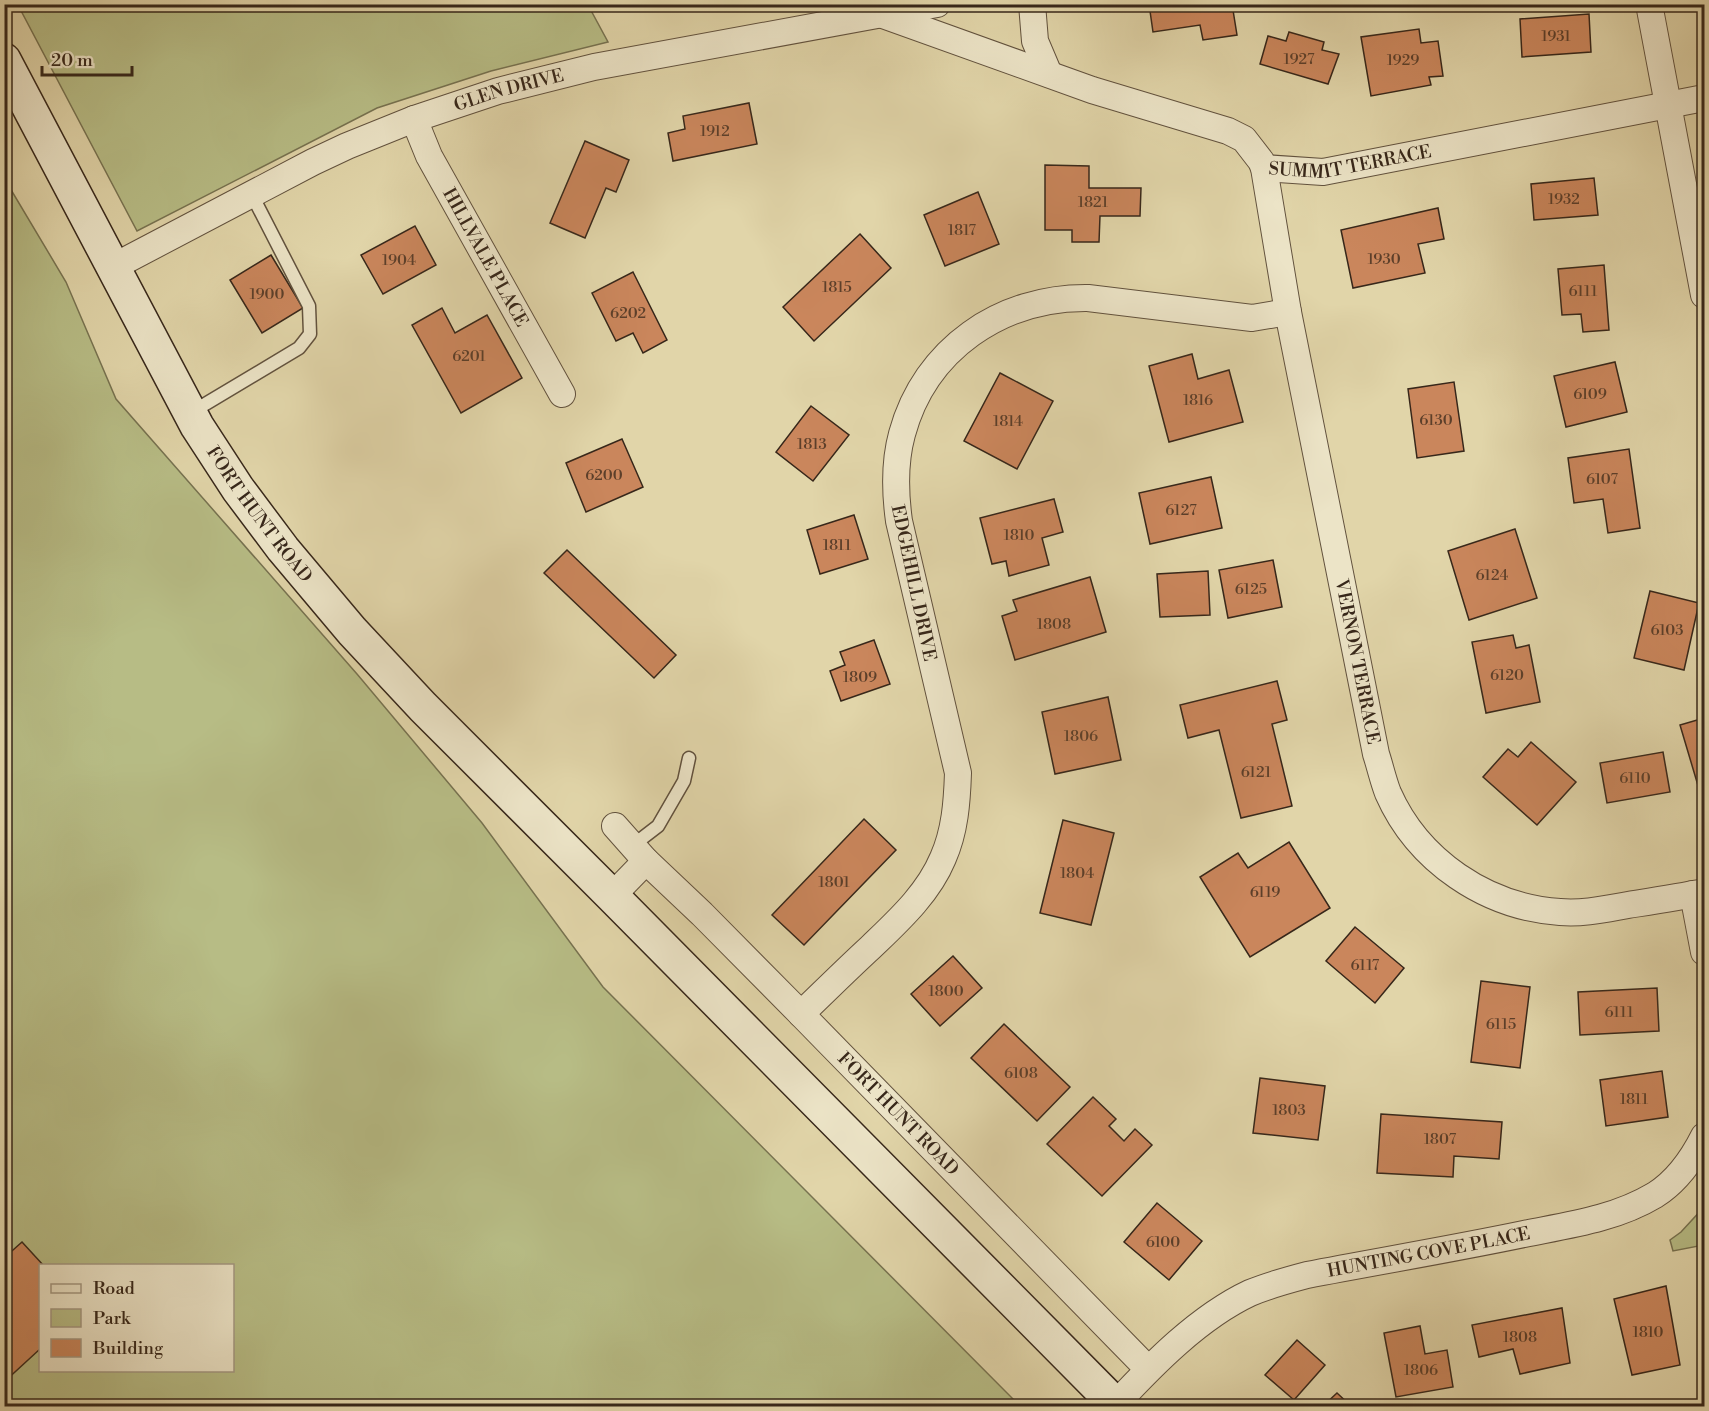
<svg xmlns="http://www.w3.org/2000/svg" width="1709" height="1411" font-family="'Libre Bodoni',serif">
<rect width="100%" height="100%" fill="#e1d5a9"/>
<filter id="stains"><feTurbulence type="fractalNoise" baseFrequency=".00333" numOctaves="4"/><feColorMatrix values="0 0 0 0 .2 0 0 0 0 .09 0 0 0 0 .02 0 0 0 .5 -.17"/></filter>
<radialGradient id="worn" r=".72"><stop offset=".6" stop-color="#630" stop-opacity="0"/><stop offset="1" stop-color="#630" stop-opacity=".3"/></radialGradient>
<g fill="#b7bc85" stroke="#777250" stroke-width="1.5" fill-rule="evenodd">
<path d="M 18,5 L 588,5 L 608,42 L 491,71 L 377,108 L 137,231 Z"/>
<path d="M 4,178 L 66,282 L 116,399 L 357,674 L 482,823 L 603,987 L 1020,1406 L 5,1406 ZM 40,1266 L 232,1266 L 232,1370 L 40,1370 Z"/>
<path d="M 1704,1207 L 1704,1245 L 1673,1251 L 1670,1240 L 1681,1232 Z"/>
</g>
<g fill="#ca865c" stroke="#37271a" stroke-width="1.5">
<path d="M 1149,4 L 1232,4 L 1237,35 L 1203,40 L 1200,25 L 1153,32 Z"/>
<path d="M 1589,14 L 1591,52 L 1522,57 L 1520,19 Z"/>
<path d="M 1419,29 L 1421,43 L 1438,41 L 1443,76 L 1429,77 L 1431,85 L 1371,96 L 1361,37 Z"/>
<path d="M 1289,32 L 1324,42 L 1322,50 L 1339,54 L 1328,84 L 1260,64 L 1268,36 L 1286,41 Z"/>
<path d="M 749,103 L 757,144 L 673,161 L 668,133 L 685,129 L 683,116 Z"/>
<path d="M 585,141 L 629,160 L 616,192 L 606,188 L 585,238 L 550,223 Z"/>
<path d="M 1045,165 L 1089,166 L 1089,188 L 1141,188 L 1140,216 L 1100,216 L 1099,242 L 1072,242 L 1072,230 L 1045,230 Z"/>
<path d="M 1594,178 L 1598,215 L 1534,220 L 1531,184 Z"/>
<path d="M 978,192 L 999,244 L 945,266 L 924,215 Z"/>
<path d="M 1438,208 L 1444,239 L 1418,244 L 1425,273 L 1353,288 L 1341,230 Z"/>
<path d="M 415,226 L 436,265 L 383,294 L 361,255 Z"/>
<path d="M 860,234 L 891,268 L 814,341 L 783,307 Z"/>
<path d="M 271,255 L 303,308 L 262,333 L 230,280 Z"/>
<path d="M 1604,265 L 1609,330 L 1583,332 L 1581,314 L 1562,315 L 1558,269 Z"/>
<path d="M 633,272 L 667,340 L 643,353 L 633,333 L 616,341 L 592,293 Z"/>
<path d="M 442,308 L 455,333 L 487,315 L 522,378 L 461,413 L 412,325 Z"/>
<path d="M 1192,354 L 1198,379 L 1229,370 L 1243,422 L 1169,442 L 1149,366 Z"/>
<path d="M 1615,362 L 1627,412 L 1566,427 L 1554,376 Z"/>
<path d="M 1000,373 L 1053,401 L 1017,469 L 964,441 Z"/>
<path d="M 1454,382 L 1464,451 L 1417,458 L 1408,389 Z"/>
<path d="M 811,406 L 849,435 L 813,481 L 776,452 Z"/>
<path d="M 622,439 L 643,487 L 586,512 L 566,463 Z"/>
<path d="M 1629,449 L 1640,528 L 1608,533 L 1603,499 L 1574,503 L 1568,458 Z"/>
<path d="M 1211,477 L 1222,528 L 1150,544 L 1139,493 Z"/>
<path d="M 1054,499 L 1063,532 L 1042,538 L 1049,565 L 1009,576 L 1006,561 L 992,564 L 980,518 Z"/>
<path d="M 854,515 L 868,559 L 820,574 L 807,530 Z"/>
<path d="M 1515,529 L 1537,598 L 1469,620 L 1448,551 Z"/>
<path d="M 567,550 L 676,655 L 654,678 L 544,573 Z"/>
<path d="M 1273,560 L 1282,607 L 1228,618 L 1219,570 Z"/>
<path d="M 1208,571 L 1210,615 L 1160,617 L 1157,574 Z"/>
<path d="M 1090,577 L 1106,632 L 1015,660 L 1002,616 L 1017,611 L 1013,600 Z"/>
<path d="M 1650,591 L 1699,603 L 1684,670 L 1634,658 Z"/>
<path d="M 1513,635 L 1516,648 L 1529,645 L 1540,702 L 1486,713 L 1472,642 Z"/>
<path d="M 874,640 L 890,684 L 841,701 L 830,671 L 845,665 L 840,652 Z"/>
<path d="M 1277,681 L 1287,720 L 1272,724 L 1292,806 L 1241,818 L 1219,730 L 1188,738 L 1180,705 Z"/>
<path d="M 1108,697 L 1121,760 L 1055,774 L 1042,712 Z"/>
<path d="M 1704,718 L 1704,788 L 1699,789 L 1680,725 Z"/>
<path d="M 1531,742 L 1576,782 L 1537,825 L 1483,777 L 1508,749 L 1518,757 Z"/>
<path d="M 1663,752 L 1670,792 L 1607,803 L 1600,763 Z"/>
<path d="M 864,819 L 896,850 L 804,945 L 772,915 Z"/>
<path d="M 1063,820 L 1114,833 L 1091,925 L 1040,913 Z"/>
<path d="M 1289,842 L 1330,908 L 1250,957 L 1200,877 L 1238,853 L 1248,868 Z"/>
<path d="M 1355,927 L 1404,968 L 1375,1003 L 1326,961 Z"/>
<path d="M 953,956 L 982,988 L 940,1026 L 911,994 Z"/>
<path d="M 1481,981 L 1530,987 L 1520,1068 L 1471,1062 Z"/>
<path d="M 1657,988 L 1659,1031 L 1580,1035 L 1578,992 Z"/>
<path d="M 1004,1024 L 1070,1087 L 1037,1121 L 971,1058 Z"/>
<path d="M 1662,1071 L 1668,1117 L 1606,1126 L 1600,1080 Z"/>
<path d="M 1260,1078 L 1325,1086 L 1318,1140 L 1253,1133 Z"/>
<path d="M 1093,1097 L 1116,1119 L 1109,1126 L 1124,1141 L 1135,1129 L 1152,1145 L 1102,1196 L 1047,1144 Z"/>
<path d="M 1381,1114 L 1502,1122 L 1499,1159 L 1454,1156 L 1453,1177 L 1377,1173 Z"/>
<path d="M 1157,1203 L 1202,1241 L 1169,1280 L 1124,1242 Z"/>
<path d="M 22,1242 L 44,1266 L 40,1266 L 40,1349 L 4,1382 L 4,1258 Z"/>
<path d="M 1666,1286 L 1680,1365 L 1632,1375 L 1614,1299 Z"/>
<path d="M 1562,1308 L 1570,1363 L 1520,1374 L 1513,1349 L 1479,1357 L 1472,1325 Z"/>
<path d="M 1420,1326 L 1425,1354 L 1447,1350 L 1453,1387 L 1396,1397 L 1384,1333 Z"/>
<path d="M 1297,1340 L 1325,1365 L 1294,1400 L 1265,1375 Z"/>
<path d="M 1337,1393 L 1351,1406 L 1323,1406 Z"/>
</g>
<g fill="none" stroke-linecap="round" stroke-linejoin="round">
<g stroke="#62523e" stroke-width="15">
<g id="service">
<path d="M 192,412 L 299,348 L 310,334 L 309,306 L 252,195"/>
<path d="M 632,846 L 658,826 L 684,781 L 689,758"/>
</g>
</g>
<g stroke="#62523e" stroke-width="28">
<g id="minor">
<path d="M 1032,4 L 1035,41 L 1049,74"/>
<path d="M 1649,4 L 1704,295"/>
<path id="s1" d="M 883,15 L 1092,90 L 1228,131 L 1244,139 L 1261,161 L 1264,168 L 1288,312 L 1376,754 C 1380,766 1383,780 1388,793 C 1418,861 1486,907 1560,912 C 1583,914 1605,909 1628,905 C 1653,901 1679,897 1704,892"/>
<path id="s2" d="M 414,119 L 429,156 L 562,394"/>
<path id="s3" d="M 1264,168 L 1323,172 L 1704,98"/>
<path id="s4" d="M 113,267 L 313,162 L 347,146 L 414,119 L 498,91 L 594,67 L 937,4"/>
<path id="s5" d="M 615,826 L 646,861 L 702,914 L 801,1014 L 1148,1369"/>
<path d="M 1693,894 L 1704,952"/>
<path d="M 612,896 L 646,861"/>
<path d="M 801,1014 C 824,992 847,969 871,947 C 898,921 928,894 943,858 C 955,831 957,802 958,773 L 899,521 C 895,492 894,463 902,434 C 925,349 1001,297 1088,298 L 1252,318 L 1288,312"/>
<path id="s6" d="M 1115,1405 C 1153,1364 1199,1317 1250,1293 C 1269,1285 1288,1280 1307,1275 C 1380,1261 1452,1249 1524,1234 C 1569,1225 1615,1219 1655,1195 C 1677,1181 1693,1158 1704,1136"/>
</g>
</g>
<g stroke="#37271a" stroke-width="36">
<g id="secondary">
<path id="s7" d="M 4,60 L 197,426 L 238,489 L 283,549 L 352,631 L 423,707 L 612,896 L 1117,1406"/>
</g>
</g>
<use href="#service" stroke="#ece4c7" stroke-width="12"/>
<use href="#minor" stroke="#ece4c7" stroke-width="26"/>
<use href="#secondary" stroke="#ece4c7" stroke-width="33"/>
</g>
<g text-anchor="middle" stroke-width="4.5" stroke-linejoin="round" paint-order="stroke">
<g font-size="15" fill="#5c3f2a">
<text x="1556" y="41">1931</text>
<text x="1299" y="64">1927</text>
<text x="1403" y="65">1929</text>
<text x="715" y="136">1912</text>
<text x="1564" y="204">1932</text>
<text x="1093" y="207">1821</text>
<text x="962" y="235">1817</text>
<text x="1384" y="264">1930</text>
<text x="399" y="265">1904</text>
<text x="837" y="292">1815</text>
<text x="1583" y="296">6111</text>
<text x="267" y="299">1900</text>
<text x="628" y="318">6202</text>
<text x="469" y="361">6201</text>
<text x="1590" y="399">6109</text>
<text x="1198" y="405">1816</text>
<text x="1436" y="425">6130</text>
<text x="1008" y="426">1814</text>
<text x="812" y="449">1813</text>
<text x="604" y="480">6200</text>
<text x="1602" y="484">6107</text>
<text x="1181" y="515">6127</text>
<text x="1019" y="540">1810</text>
<text x="837" y="550">1811</text>
<text x="1492" y="580">6124</text>
<text x="1251" y="594">6125</text>
<text x="1054" y="629">1808</text>
<text x="1667" y="635">6103</text>
<text x="1507" y="680">6120</text>
<text x="860" y="682">1809</text>
<text x="1081" y="741">1806</text>
<text x="1256" y="777">6121</text>
<text x="1635" y="783">6110</text>
<text x="1077" y="878">1804</text>
<text x="834" y="887">1801</text>
<text x="1265" y="897">6119</text>
<text x="1365" y="970">6117</text>
<text x="946" y="996">1800</text>
<text x="1619" y="1017">6111</text>
<text x="1501" y="1029">6115</text>
<text x="1021" y="1078">6108</text>
<text x="1634" y="1104">1811</text>
<text x="1289" y="1115">1803</text>
<text x="1440" y="1144">1807</text>
<text x="1163" y="1247">6100</text>
<text x="1648" y="1337">1810</text>
<text x="1520" y="1342">1808</text>
<text x="1421" y="1375">1806</text>
</g>
<g font-size="18" fill="#37271a" stroke="#ece4c7">
<text dy="6" stroke="none"><textPath href="#s4" startOffset="435">GLEN DRIVE</textPath></text>
<text dy="6" stroke="none"><textPath href="#s3" startOffset="87">SUMMIT TERRACE</textPath></text>
<text dy="6" stroke="none"><textPath href="#s2" startOffset="156">HILLVALE PLACE</textPath></text>
<text dy="6" stroke="none"><textPath href="#s7" startOffset="522">FORT HUNT ROAD</textPath></text>
<text transform="translate(914 583) rotate(78)" y="6">EDGEHILL DRIVE</text>
<text dy="6" stroke="none"><textPath href="#s1" startOffset="920">VERNON TERRACE</textPath></text>
<text dy="6" stroke="none"><textPath href="#s5" startOffset="404">FORT HUNT ROAD</textPath></text>
<text dy="6" stroke="none"><textPath href="#s6" startOffset="360">HUNTING COVE PLACE</textPath></text>
</g>
</g>
<rect width="1709" height="1411" fill="none" stroke="#e1d5a9" stroke-width="24"/>
<rect x="6" y="6" width="1697" height="1399" fill="none" stroke="#37271a" stroke-width="3"/>
<rect x="12" y="12" width="1685" height="1387" fill="none" stroke="#37271a" stroke-width="1.5"/>
<rect x="39" y="1264" width="195" height="108" fill="#ece4c7" stroke="#a49882" stroke-width="1.5"/>
<rect x="51" y="1284" width="30" height="9" fill="#ece4c7" stroke="#a49882" stroke-width="1.5"/>
<text x="93" y="1294" font-size="18" fill="#37271a">Road</text>
<rect x="51" y="1309" width="30" height="18" fill="#b7bc85" stroke="#a49882" stroke-width="1.5"/>
<text x="93" y="1324" font-size="18" fill="#37271a">Park</text>
<rect x="51" y="1339" width="30" height="18" fill="#ca865c" stroke="#a49882" stroke-width="1.5"/>
<text x="93" y="1354" font-size="18" fill="#37271a">Building</text>
<path d="M42 66v9h90v-9" fill="none" stroke="#37271a" stroke-width="3"/>
<text x="51" y="66" font-size="18" fill="#37271a" stroke="#ece4c7" stroke-width="4.5" paint-order="stroke">20 m</text>
<rect width="100%" height="100%" filter="url(#stains)"/>
<rect width="100%" height="100%" fill="url(#worn)"/>
</svg>
